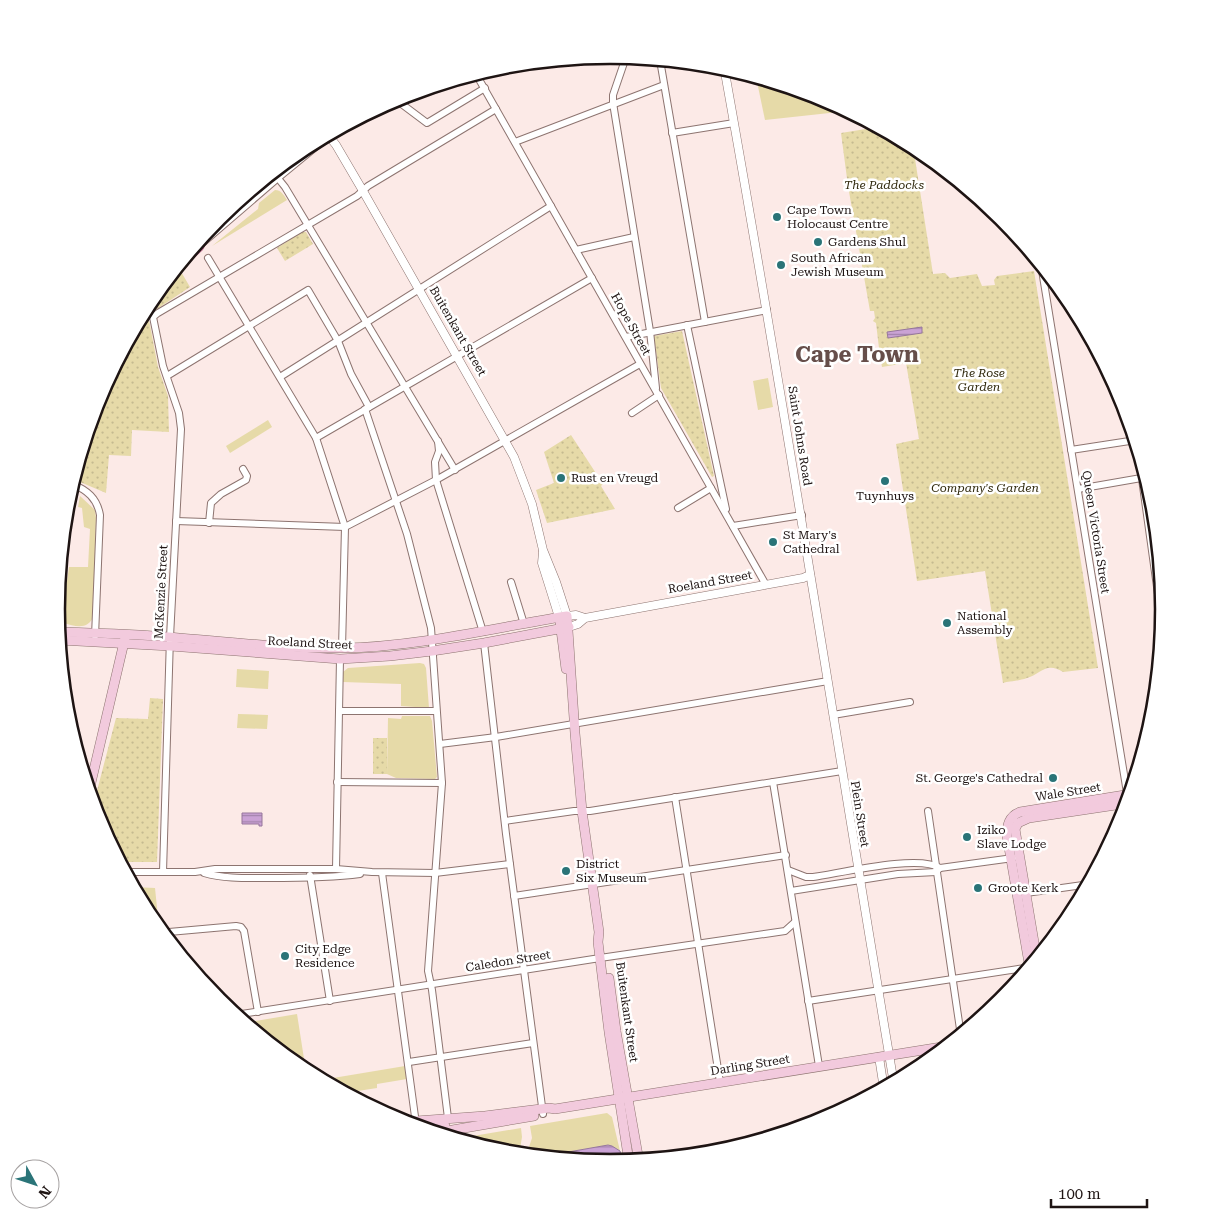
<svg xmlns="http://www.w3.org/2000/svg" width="1221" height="1219" font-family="'Roboto Serif',serif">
<defs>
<pattern id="park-dots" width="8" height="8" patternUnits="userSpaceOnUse" patternTransform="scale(1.25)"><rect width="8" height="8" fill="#e6daa8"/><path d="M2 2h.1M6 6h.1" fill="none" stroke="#c5ba90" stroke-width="1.8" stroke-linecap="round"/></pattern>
<pattern id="water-rules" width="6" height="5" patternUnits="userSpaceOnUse" patternTransform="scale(1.25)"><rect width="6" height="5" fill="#caa2d5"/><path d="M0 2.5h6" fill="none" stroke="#a383ac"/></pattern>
</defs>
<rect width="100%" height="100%" fill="#fceae7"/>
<g fill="#e6daa8">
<path d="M 756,77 L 823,97 L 848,111 L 765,120 Z"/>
<path d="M 275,190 C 281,190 284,195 287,200 L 212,246 L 258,209 L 259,203 Z"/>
<path d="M 768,378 L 773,407 L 758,410 L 753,381 Z"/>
<path d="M 268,420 L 272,427 L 230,453 L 226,446 Z"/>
<path d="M 80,496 L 95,510 L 96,518 L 94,615 C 89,630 76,627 64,623 L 58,614 L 57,602 L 62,602 L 63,582 L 67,581 L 69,567 L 88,567 L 90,529 L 84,527 L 82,508 L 78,507 Z"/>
<path d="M 420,663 L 424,664 L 426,668 L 429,708 L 401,706 L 401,684 L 343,682 L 343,672 L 348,668 Z"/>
<path d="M 237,669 L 269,671 L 268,689 L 236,687 Z"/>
<path d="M 238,714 L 268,715 L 267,729 L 237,728 Z"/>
<path d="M 402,716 L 430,716 L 432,721 L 437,777 L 435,779 L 396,778 L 387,774 L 388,718 L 401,719 Z"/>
<path d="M 133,887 L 155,888 L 159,927 L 158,928 L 149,917 Z"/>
<path d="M 297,1014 L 305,1065 L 297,1066 L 244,1023 Z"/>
<path d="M 405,1066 L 407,1079 L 377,1084 L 377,1088 L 345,1093 L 321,1080 Z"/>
<path d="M 607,1113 L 612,1117 L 620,1151 L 612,1146 L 608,1145 L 540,1157 L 526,1156 L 532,1138 L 530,1126 Z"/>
<path d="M 521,1128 L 522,1137 L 519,1155 L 508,1154 L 488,1146 L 481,1147 L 455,1139 Z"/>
</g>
<g fill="url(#park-dots)">
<path d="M 878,127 L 913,146 L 933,274 L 945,273 L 950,278 L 977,274 L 982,286 L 995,285 L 994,280 L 997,276 L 1034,271 L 1098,668 L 1063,672 C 1046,661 1041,674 1027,678 C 1019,681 1010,681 1003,683 L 985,571 L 917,581 L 896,444 L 919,439 L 906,363 L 882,367 L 880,354 L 878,352 L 879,348 L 876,323 L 873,321 L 875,318 L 874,311 L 870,311 L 848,186 L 841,133 Z"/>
<path d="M 302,232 L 306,232 L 313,244 L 285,261 L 277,248 Z"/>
<path d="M 180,270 L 190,287 L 148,315 L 158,367 L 168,396 L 169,432 L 132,430 L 131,456 L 109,455 L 106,493 L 73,479 L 98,397 L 148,305 Z"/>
<path d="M 682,331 L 714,476 L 712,477 L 661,388 L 654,336 Z"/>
<path d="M 571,435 L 603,484 L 601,486 L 615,509 L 547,523 L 536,490 L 554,483 L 544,452 Z"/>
<path d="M 150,698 L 163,699 L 157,862 L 120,862 L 98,821 L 93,806 L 116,718 L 148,719 Z"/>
<rect x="373" y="738" width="14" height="36"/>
</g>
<g fill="url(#water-rules)" stroke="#96779b">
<path d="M 922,327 L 922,333 L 888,338 L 887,332 Z"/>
<path d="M 242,813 L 262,813 L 262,826 L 259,826 L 259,824 L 242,824 Z"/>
<path d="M 608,1145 L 612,1146 L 620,1151 L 623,1163 L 608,1164 L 609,1161 L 607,1159 L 591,1162 L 540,1157 Z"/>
</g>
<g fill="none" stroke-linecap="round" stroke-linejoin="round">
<g stroke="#8d7470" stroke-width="8">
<g id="minor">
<path d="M 626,57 L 613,95 L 613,103 L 650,331 L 656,388"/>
<path d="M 660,60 L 705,322"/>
<path d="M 476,74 L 766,585"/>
<path d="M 395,99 L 427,123 L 485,88"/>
<path d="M 672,133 L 734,123"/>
<path d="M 515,142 L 664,85"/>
<path d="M 273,172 L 285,187 L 455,470"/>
<path d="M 199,246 L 278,178 L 334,132"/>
<path d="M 576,250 L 634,237"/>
<path d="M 208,258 L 316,438 L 345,527 L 342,648"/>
<path d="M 1041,264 L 1128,799"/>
<path d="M 687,325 L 726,509"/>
<path d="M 626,337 L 767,310"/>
<path d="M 167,376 L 308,290 L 338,341 L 351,374 L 369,407"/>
<path d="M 280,377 L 551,206"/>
<path d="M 365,409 L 407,534 L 431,628 L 442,783 L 428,971 L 432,990 L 448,1118"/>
<path d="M 632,413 L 659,395"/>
<path d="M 316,438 L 592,278"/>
<path d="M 438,441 L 439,451 L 435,462 L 436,480 L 483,632"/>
<path d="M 1137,443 L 1163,630"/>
<path d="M 1071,450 L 1136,440"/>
<path d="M 72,484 C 87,490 97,498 100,515 L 95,636"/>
<path d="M 1078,489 L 1147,477"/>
<path d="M 678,508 L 711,488"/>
<path d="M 176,521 L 345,527 L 436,480 L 640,364"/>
<path d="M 209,523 L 211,503 L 221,494 L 246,480 L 247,476 L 243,469"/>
<path d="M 733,526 L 802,515"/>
<path d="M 511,582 L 524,624"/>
<path d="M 484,643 L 506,834 L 543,1114"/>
<path d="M 339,711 L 436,711"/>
<path d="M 833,715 L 910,702"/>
<path d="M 440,744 L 496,737 L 828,681"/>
<path d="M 337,782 L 442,783"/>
<path d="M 773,782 L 819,1066"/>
<path d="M 675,797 L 720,1082"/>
<path d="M 928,811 L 961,1036"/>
<path d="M 505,821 L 574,811 L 590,811 L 842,771"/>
<path d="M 336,869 L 340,659"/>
<path d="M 788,870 L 806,877 L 813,877 C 841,873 919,854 940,868"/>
<path d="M 937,871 L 940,868 L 1013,858"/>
<path d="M 125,872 L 195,872 L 215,869 L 336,869 L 372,872 L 435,873 L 510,864"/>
<path d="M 163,872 L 170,637 L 181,429 L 179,413 L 163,366 L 153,317 L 158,313 L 357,196 L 368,186 L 496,109"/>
<path d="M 204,873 C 225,879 247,878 268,878 C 299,878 330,878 360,874"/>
<path d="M 382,873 L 416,1124"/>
<path d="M 310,875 L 330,1001"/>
<path d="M 791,891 L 898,874 L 936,872"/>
<path d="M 1026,893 L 1090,884"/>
<path d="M 514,896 L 786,855"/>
<path d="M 164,935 L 169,932 L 236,926 L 241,927 L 244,931 L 258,1012"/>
<path d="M 207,988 L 210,984"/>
<path d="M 808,1001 L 1031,967"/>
<path d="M 235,1015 L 600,958 L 785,931 L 795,922"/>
<path d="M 409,1062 L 533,1043"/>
</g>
</g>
<g stroke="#8d7470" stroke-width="9">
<g id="tertiary">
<path d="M 724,67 C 785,405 837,745 894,1084"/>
<path d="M 328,135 L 336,145 L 363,191 L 514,457 L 532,504 L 543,550 L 556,582 L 567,616 L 576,615 L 585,618"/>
<path d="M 543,552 L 542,563 L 559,617"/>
<path d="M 569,627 L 578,624 L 585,618 L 803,578 L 810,575"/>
<path d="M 879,1057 L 884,1089"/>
</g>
</g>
<g stroke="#8d7470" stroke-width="10">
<g id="secondary">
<path d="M 560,622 L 566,669"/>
<path d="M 58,632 C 98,633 139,634 179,638 C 233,642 288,649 342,648 C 417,647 493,628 567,616 L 575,733 L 582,811 L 599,932 L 598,942 L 609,1032 L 629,1162"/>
<path d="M 59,640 L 170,646 L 340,659 L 390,656 L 432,651 L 484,643 L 569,627"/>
<path d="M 89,791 L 125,638"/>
<path d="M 1037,960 L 1018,847 L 1015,829 L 1018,823 L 1029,818 L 1129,803"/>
<path d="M 1030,969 L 1007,836 C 1007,825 1009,816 1020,812 L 1131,794"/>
<path d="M 609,978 L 616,1031 L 639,1161"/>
<path d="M 410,1125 L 416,1121 L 485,1116 L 549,1108 L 555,1109 L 948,1046"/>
<path d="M 420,1128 L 445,1126"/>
<path d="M 435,1133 L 534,1116"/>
</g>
</g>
<g stroke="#933b63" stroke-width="11">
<path id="primary" d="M 181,263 L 199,246"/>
</g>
<use href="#minor" stroke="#fff" stroke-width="6"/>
<use href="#tertiary" stroke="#fff" stroke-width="8"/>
<use href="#secondary" stroke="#f2cadd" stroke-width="9"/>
<use href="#primary" stroke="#e496bb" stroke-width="10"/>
</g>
<g fill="#2a7478" stroke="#fff" stroke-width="2">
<circle cx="777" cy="217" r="5"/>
<circle cx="818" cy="242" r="5"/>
<circle cx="781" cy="265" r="5"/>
<circle cx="561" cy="478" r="5"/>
<circle cx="885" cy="481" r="5"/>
<circle cx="773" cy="542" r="5"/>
<circle cx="947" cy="623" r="5"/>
<circle cx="1053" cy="778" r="5"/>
<circle cx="967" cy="837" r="5"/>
<circle cx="566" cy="871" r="5"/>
<circle cx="978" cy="888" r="5"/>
<circle cx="285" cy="956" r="5"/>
</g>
<g text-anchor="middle" stroke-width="5" stroke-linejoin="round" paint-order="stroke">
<g font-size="12" font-style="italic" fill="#30290d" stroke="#fff">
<text x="884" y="189">The Paddocks</text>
<text x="979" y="377">The Rose<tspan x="979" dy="14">Garden</tspan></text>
<text x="985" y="492">Company's Garden</text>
</g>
<g font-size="12" fill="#1e1413" stroke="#fff" text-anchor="start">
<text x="787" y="214">Cape Town<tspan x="787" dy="14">Holocaust Centre</tspan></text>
<text x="828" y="246">Gardens Shul</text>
<text x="791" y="262">South African<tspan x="791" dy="14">Jewish Museum</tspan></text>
<text x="571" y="482">Rust en Vreugd</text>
<text x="885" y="500" text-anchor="middle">Tuynhuys</text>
<text x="783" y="539">St Mary's<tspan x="783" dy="14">Cathedral</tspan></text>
<text x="957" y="620">National<tspan x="957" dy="14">Assembly</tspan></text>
<text x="1043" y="782" text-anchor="end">St. George's Cathedral</text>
<text x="977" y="834">Iziko<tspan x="977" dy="14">Slave Lodge</tspan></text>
<text x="576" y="868">District<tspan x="576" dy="14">Six Museum</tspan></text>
<text x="988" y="892">Groote Kerk</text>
<text x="295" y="953">City Edge<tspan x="295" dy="14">Residence</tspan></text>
</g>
<g font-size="12" fill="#1e1413" stroke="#fff">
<text transform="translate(631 324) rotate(61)" y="4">Hope Street</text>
<text transform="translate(458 331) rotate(60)" y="4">Buitenkant Street</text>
<text transform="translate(800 436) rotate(81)" y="4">Saint Johns Road</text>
<text transform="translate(1096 532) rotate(81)" y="4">Queen Victoria Street</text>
<text transform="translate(710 582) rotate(-10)" y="4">Roeland Street</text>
<text transform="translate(161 592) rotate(-87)" y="4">McKenzie Street</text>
<text transform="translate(310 643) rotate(3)" y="4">Roeland Street</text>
<text transform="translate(1068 792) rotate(-9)" y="4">Wale Street</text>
<text transform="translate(860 814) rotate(81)" y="4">Plein Street</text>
<text transform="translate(508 961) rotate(-9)" y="4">Caledon Street</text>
<text transform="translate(627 1012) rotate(82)" y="4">Buitenkant Street</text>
<text transform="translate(750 1065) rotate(-9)" y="4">Darling Street</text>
</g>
<g font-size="22" font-weight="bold" fill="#664e4a" stroke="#fff">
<text x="857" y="362">Cape Town</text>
</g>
</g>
<path d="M0 0H1221V1219H0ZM65 609a545 545 0 1 1 1090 0a545 545 0 1 1-1090 0Z" fill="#fff" fill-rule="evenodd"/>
<path fill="none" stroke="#1e1413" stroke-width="2.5" d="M65 609a545 545 0 1 1 1090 0a545 545 0 1 1-1090 0Z"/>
<g transform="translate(35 1184) rotate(130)"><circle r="24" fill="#ffffff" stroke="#a5a1a1"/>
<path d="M0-4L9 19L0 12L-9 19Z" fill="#2a7478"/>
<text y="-8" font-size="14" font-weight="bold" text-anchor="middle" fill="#1e1413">N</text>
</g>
<path d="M1051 1199v8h96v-8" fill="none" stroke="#1e1413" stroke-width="2.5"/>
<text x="1058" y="1199" font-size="15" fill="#1e1413" stroke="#ffffff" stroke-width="4" paint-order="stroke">100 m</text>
</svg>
